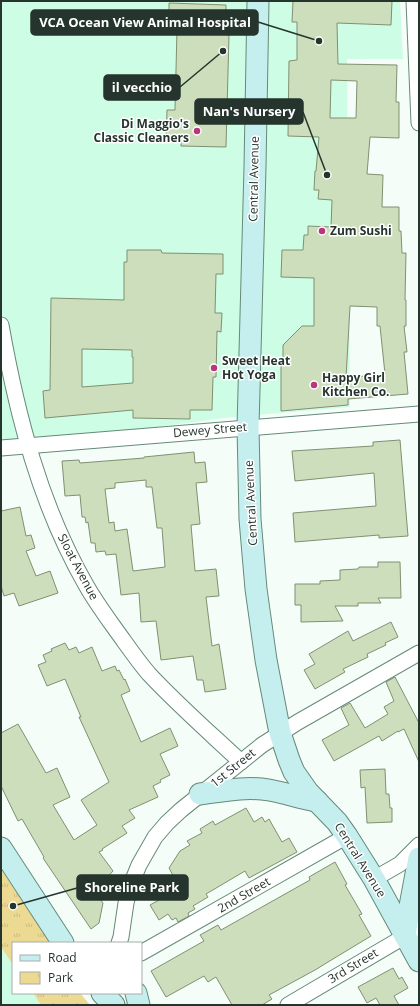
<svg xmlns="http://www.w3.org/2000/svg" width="420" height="1006" font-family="'Open Sans',sans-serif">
<defs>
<pattern id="park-tufts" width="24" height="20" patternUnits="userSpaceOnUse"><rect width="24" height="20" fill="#ecd992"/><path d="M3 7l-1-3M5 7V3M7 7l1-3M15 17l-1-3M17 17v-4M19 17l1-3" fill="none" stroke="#cabb7e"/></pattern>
</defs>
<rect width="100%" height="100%" fill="#f5fdf9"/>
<g fill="#cdfde4">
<path d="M 1,1 L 400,1 L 403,59 L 347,59 L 350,407 L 223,418 L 27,445 L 1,448 Z"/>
<path d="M 1,947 L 13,965 L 13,993 L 33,993 L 41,1005 L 1,1005 Z"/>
</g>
<g fill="url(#park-tufts)">
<path d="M 1,869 L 50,943 L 13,943 L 13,965 L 1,947 Z"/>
<path d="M 33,993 L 80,993 L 90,1005 L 41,1005 Z"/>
</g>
<g fill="#cddebc" stroke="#809070" fill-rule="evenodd">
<path d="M 293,1 L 392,1 L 391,25 L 337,23 L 338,64 L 397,65 L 396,102 L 399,102 L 399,138 L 370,137 L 367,174 L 383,175 L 382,207 L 399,207 L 399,231 L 401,231 L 402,253 L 406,253 L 405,300 L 406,300 L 406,326 L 404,326 L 407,352 L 404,352 L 408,394 L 348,399 L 348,405 L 281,411 L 281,364 L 283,364 L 283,345 L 302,326 L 314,326 L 314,278 L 281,277 L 282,250 L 303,250 L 304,235 L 308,235 L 308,226 L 331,227 L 332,200 L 318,199 L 319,190 L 314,190 L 315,171 L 316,171 L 319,137 L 288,136 L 289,61 L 297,60 L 297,22 L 292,22 ZM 331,80 L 357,81 L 356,118 L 330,118 ZM 350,306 L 377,307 L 377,326 L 380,326 L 385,374 L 346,378 Z"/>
<path d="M 169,3 L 226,5 L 226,35 L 229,35 L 226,147 L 181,146 L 181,140 L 166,140 L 167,110 L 175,110 L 177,29 L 169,29 Z"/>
<path d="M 127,250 L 161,250 L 162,253 L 223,254 L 223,274 L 216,274 L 215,313 L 222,313 L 221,332 L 217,331 L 216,377 L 213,377 L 212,410 L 190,410 L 190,419 L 133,418 L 133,410 L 45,418 L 43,391 L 50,390 L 51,298 L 124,300 L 124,262 L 127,262 ZM 82,349 L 132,350 L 132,357 L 133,357 L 133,383 L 82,387 Z"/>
<path d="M 400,440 L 408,536 L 379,538 L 379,535 L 295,542 L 293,513 L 376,506 L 374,473 L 295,481 L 292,451 L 373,446 L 373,442 Z"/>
<path d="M 194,452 L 195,463 L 205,462 L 207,482 L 196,483 L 200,524 L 191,525 L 195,571 L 216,569 L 219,596 L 206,597 L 212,646 L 219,644 L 226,689 L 205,692 L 203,680 L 197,680 L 193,656 L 161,660 L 156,621 L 141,622 L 139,593 L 121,595 L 116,554 L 106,555 L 105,551 L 96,552 L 95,543 L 91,543 L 88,522 L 86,523 L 85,517 L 82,517 L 80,495 L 65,496 L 62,461 L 79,460 L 80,463 L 144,458 L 144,457 ZM 146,480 L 146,487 L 152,487 L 157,528 L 162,528 L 165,567 L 133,571 L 127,529 L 115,531 L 114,522 L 109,523 L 105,489 L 115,488 L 115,483 Z"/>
<path d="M 20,507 L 26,536 L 31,535 L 35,548 L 26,551 L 36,576 L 50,571 L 58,593 L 19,606 L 14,593 L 4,596 L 1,586 L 1,511 Z"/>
<path d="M 378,562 L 400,562 L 401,598 L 378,598 L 381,603 L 358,603 L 358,606 L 335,606 L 343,621 L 301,622 L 301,605 L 295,605 L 295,584 L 320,584 L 320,581 L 340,580 L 340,570 L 358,569 L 359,567 L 378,567 Z"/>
<path d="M 391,622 L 398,637 L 385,643 L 386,645 L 367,654 L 368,657 L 343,669 L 345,672 L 315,689 L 304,670 L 315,664 L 309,654 L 348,631 L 353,641 Z"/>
<path d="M 65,643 L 69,650 L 76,647 L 79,653 L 92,647 L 102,671 L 115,666 L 117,671 L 119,670 L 124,680 L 125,679 L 130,691 L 121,695 L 141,742 L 170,728 L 178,746 L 160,754 L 170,775 L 160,780 L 161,782 L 153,786 L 158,797 L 129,810 L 135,818 L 122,826 L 127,833 L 102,849 L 103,850 L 99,852 L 113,871 L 102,883 L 106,887 L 96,894 L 103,903 L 99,923 L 91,929 L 43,858 L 44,857 L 22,819 L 18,821 L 1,786 L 1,733 L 18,724 L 46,773 L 57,768 L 70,797 L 53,805 L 74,840 L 97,825 L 81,800 L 109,782 L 79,717 L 81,717 L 65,679 L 47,686 L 38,665 L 46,662 L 43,655 L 52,651 L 51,649 Z"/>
<path d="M 395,677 L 419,723 L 419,762 L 404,729 L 398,732 L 398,731 L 382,741 L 379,736 L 334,761 L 322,740 L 349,725 L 341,708 L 350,703 L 365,728 L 388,714 L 384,707 L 394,701 L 386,682 Z"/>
<path d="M 385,769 L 386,794 L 389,794 L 390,808 L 392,808 L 392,822 L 367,823 L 365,787 L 361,788 L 360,770 Z"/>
<path d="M 246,808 L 254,822 L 262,817 L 265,822 L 269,819 L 282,842 L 289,838 L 297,852 L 249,878 L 245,871 L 206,894 L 208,897 L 193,906 L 195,909 L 188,913 L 189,916 L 178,922 L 176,918 L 172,920 L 168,914 L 159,920 L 150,905 L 161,899 L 159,896 L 166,892 L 163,889 L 176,881 L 169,868 L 180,851 L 190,845 L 187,841 L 202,833 L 200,829 L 213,821 L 215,825 Z"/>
<path d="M 335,862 L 347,884 L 345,885 L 362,914 L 359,915 L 371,936 L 333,959 L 315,970 L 269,995 L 272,999 L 262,1005 L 232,1005 L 216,977 L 208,982 L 204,976 L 166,997 L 151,971 L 204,941 L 200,935 L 218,925 L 221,930 L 310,880 L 309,877 Z"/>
<path d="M 393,968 L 399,979 L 402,977 L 408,988 L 394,996 L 399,1005 L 380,1005 L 376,998 L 367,1003 L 358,987 Z"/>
</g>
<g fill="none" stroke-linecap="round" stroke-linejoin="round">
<g stroke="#658a78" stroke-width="17">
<g id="street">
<path d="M 414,1 L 419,123"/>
<path d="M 1,325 C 17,415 40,505 86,585 C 95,601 106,616 116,630 C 127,645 137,660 149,674 C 178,705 210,733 241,762"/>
<path d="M 1,448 L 419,414"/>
<path d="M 374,879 L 400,864 L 419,845"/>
<path d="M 119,943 L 121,937 L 126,903 L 130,887 L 139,865 L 155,837 L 167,823 L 181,810 L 262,745 L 298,722 L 419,653"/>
<path d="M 141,953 L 347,836"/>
<path d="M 288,1005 L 419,928"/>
</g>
</g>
<g stroke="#658a78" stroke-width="23">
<g id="secondary">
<path d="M 258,1 L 255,167 L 248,427 L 250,519 L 256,589 L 266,660 L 280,733 L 289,760 L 294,772 L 308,792 L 337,822 L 347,836 L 374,879 L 419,961"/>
<path d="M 200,794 C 222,791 246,786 269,790 C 285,793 301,798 317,801"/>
<path d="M 1,848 L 63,943"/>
<path d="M 405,936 L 407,922 L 419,858"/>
<path d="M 102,993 L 114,1005"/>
<path d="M 136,993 L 139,1005"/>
</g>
</g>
<use href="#street" stroke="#fff" stroke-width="15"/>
<use href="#secondary" stroke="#c5eeee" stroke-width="21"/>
</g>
<g fill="#ba3579" stroke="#fff" stroke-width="1.5">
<circle cx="197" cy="131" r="4"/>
<circle cx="322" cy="231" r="4"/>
<circle cx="214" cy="368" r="4"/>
<circle cx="314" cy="385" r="4"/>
</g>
<g text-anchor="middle" stroke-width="3" stroke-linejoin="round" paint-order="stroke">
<g font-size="12" font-weight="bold" fill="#25342d" stroke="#fff" text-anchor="start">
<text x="189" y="128" text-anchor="end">Di Maggio's<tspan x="189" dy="14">Classic Cleaners</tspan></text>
<text x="330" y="235">Zum Sushi</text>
<text x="222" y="365">Sweet Heat<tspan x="222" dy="14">Hot Yoga</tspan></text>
<text x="322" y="382">Happy Girl<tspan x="322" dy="14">Kitchen Co.</tspan></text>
</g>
<g font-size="12" fill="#25342d" stroke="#fff">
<text transform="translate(254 179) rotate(-89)" y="4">Central Avenue</text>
<text transform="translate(210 430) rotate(-5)" y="4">Dewey Street</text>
<text transform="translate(251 503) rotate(-93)" y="4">Central Avenue</text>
<text transform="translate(78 567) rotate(62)" y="4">Sloat Avenue</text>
<text transform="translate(233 768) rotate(-39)" y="4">1st Street</text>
<text transform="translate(360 860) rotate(58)" y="4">Central Avenue</text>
<text transform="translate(244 895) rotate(-30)" y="4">2nd Street</text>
<text transform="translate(353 966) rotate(-31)" y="4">3rd Street</text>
</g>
</g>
<path fill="none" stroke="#25342d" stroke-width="1.5" d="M319 41L258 22M223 51L180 87M327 175L303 112M13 906L77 888"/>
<g fill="#25342d" stroke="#fff" stroke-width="1.5">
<circle cx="319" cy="41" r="4"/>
<circle cx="223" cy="51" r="4"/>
<circle cx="327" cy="175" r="4"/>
<circle cx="13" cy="906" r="4"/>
</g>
<g fill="#25342d" stroke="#25342d" stroke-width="1.5">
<rect x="31" y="10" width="227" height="25" rx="4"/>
<rect x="104" y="75" width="76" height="25" rx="4"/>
<rect x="195" y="99" width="108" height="25" rx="4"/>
<rect x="77" y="875" width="111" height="25" rx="4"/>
</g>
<g font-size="13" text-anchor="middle" font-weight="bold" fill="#fff">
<text x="145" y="27">VCA Ocean View Animal Hospital</text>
<text x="142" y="92">il vecchio</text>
<text x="249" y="116">Nan's Nursery</text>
<text x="132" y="892">Shoreline Park</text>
</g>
<rect width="420" height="1006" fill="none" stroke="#25342d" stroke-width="4"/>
<rect x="12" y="942" width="130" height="52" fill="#ffffff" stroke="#a8aeab"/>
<rect x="20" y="955" width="20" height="6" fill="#c5eeee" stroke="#a8aeab"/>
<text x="48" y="962" font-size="12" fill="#25342d">Road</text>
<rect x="20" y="972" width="20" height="12" fill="url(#park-tufts)" stroke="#a8aeab"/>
<text x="48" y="982" font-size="12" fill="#25342d">Park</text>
</svg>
